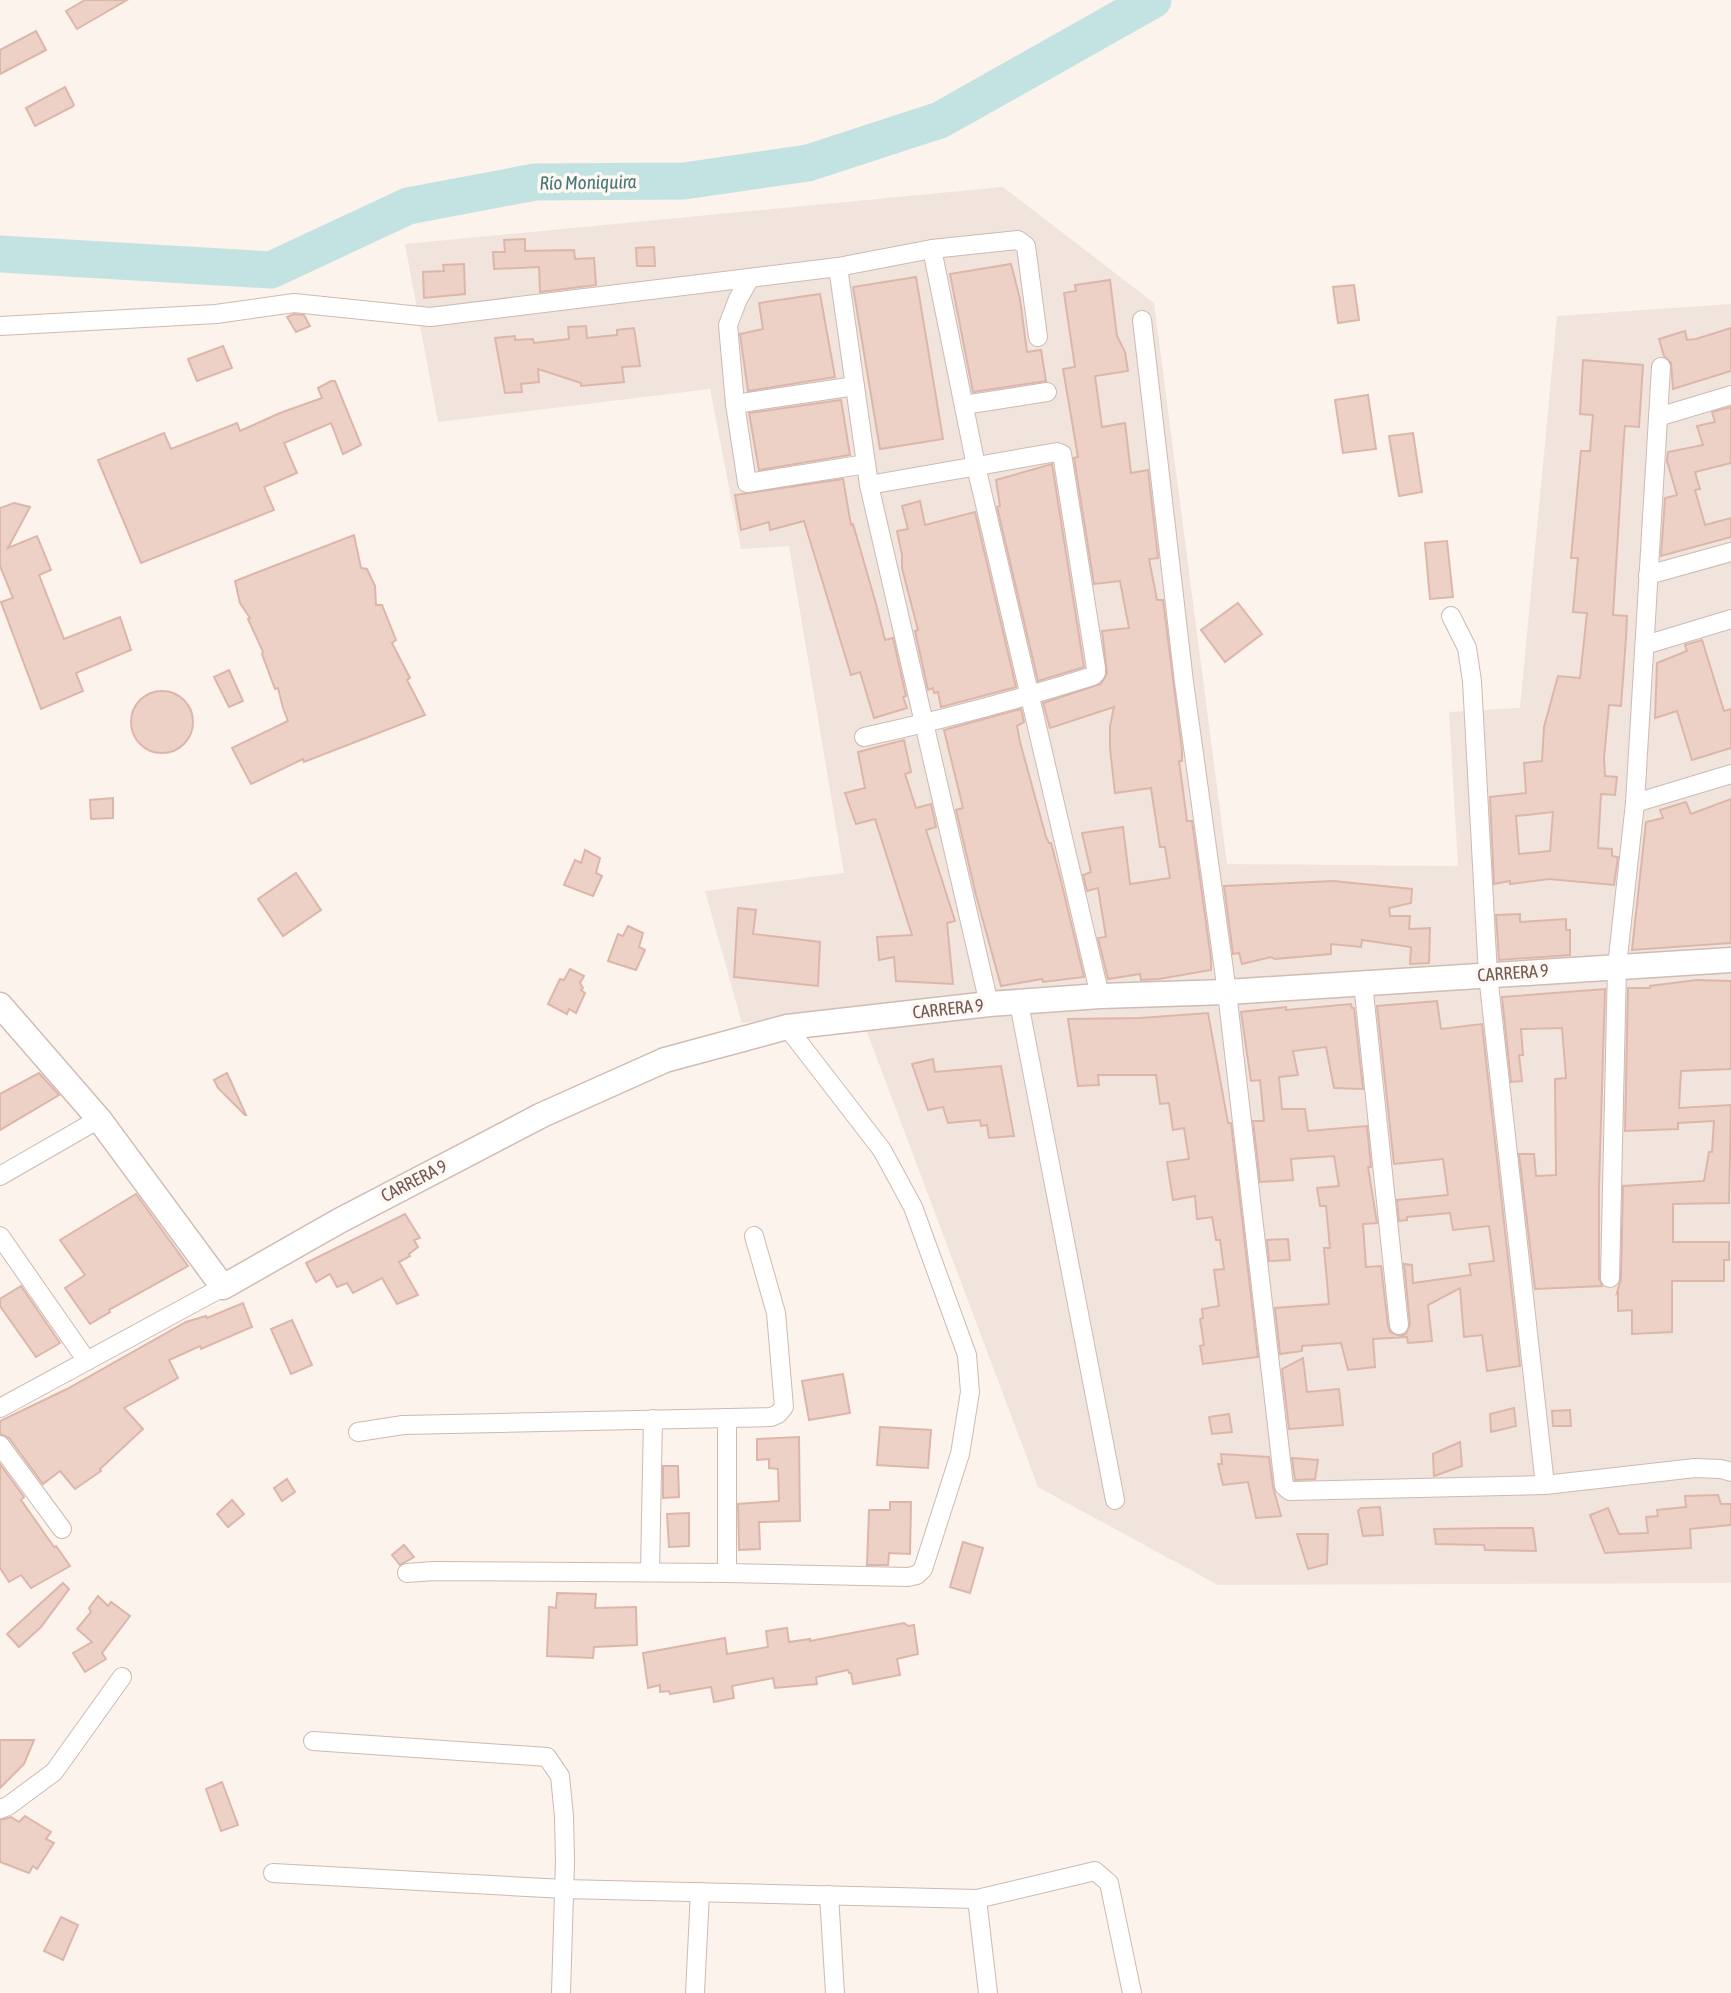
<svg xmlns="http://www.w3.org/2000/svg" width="1731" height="1993" font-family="'Asap Condensed',sans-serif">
<rect width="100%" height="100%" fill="#fbf3ec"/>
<path fill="#f1e4dc" d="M 1003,187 L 1154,303 L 1227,864 L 1458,866 L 1449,712 L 1520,708 L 1557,316 L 1731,304 L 1731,1583 L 1218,1585 L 1038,1487 L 858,1008 L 742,1023 L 705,891 L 844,873 L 789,546 L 741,549 L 710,389 L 438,422 L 405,244 Z"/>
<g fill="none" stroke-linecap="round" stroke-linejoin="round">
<path stroke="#c3e2e2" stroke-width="37" d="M 0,254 L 271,270 L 408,206 L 535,182 L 684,181 L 808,163 L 940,120 L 1153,0"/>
</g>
<g fill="#edd1c7" stroke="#ddb6aa" stroke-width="2" fill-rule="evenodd">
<path d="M 85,0 L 127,0 L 77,29 L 66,11 Z"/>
<path d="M 36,31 L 46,50 L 0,74 L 0,50 Z"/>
<path d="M 65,87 L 74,105 L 72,107 L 35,126 L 26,108 Z"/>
<path d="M 525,239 L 525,251 L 574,250 L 575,259 L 594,258 L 596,285 L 540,292 L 539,267 L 494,269 L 493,252 L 505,252 L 504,240 Z"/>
<path d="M 654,247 L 655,266 L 637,266 L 636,248 Z"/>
<path d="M 464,264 L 465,294 L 424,298 L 423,272 L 444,271 L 443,265 Z"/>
<path d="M 1011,264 L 1020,299 L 1027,352 L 1041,350 L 1046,381 L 973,392 L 950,274 Z"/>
<path d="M 916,277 L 943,439 L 880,449 L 853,287 Z"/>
<path d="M 1110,280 L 1117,336 L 1125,352 L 1128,371 L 1095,376 L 1102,427 L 1125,423 L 1131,473 L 1148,470 L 1158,558 L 1149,559 L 1157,600 L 1163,600 L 1182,751 L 1182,761 L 1179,761 L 1187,821 L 1192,821 L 1211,959 L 1211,970 L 1159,979 L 1141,980 L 1140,974 L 1108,979 L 1098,938 L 1106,937 L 1098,888 L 1087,891 L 1083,875 L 1091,872 L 1082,833 L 1123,827 L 1130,884 L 1170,878 L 1165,847 L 1160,847 L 1151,788 L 1115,793 L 1110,748 L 1110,726 L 1114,707 L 1050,728 L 1043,703 L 1101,684 L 1107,673 L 1102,631 L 1129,628 L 1120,581 L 1094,584 L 1074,458 L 1078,457 L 1063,369 L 1075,367 L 1064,293 L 1076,291 L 1075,285 Z"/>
<path d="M 1354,285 L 1359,320 L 1338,323 L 1333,287 Z"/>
<path d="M 820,294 L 835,377 L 748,391 L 740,334 L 763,329 L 759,303 Z"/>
<path d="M 294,314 L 304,315 L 310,326 L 296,332 L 287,317 Z"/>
<path d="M 586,326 L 587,338 L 617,335 L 617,330 L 634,328 L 640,366 L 622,367 L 624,382 L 581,386 L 581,383 L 538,369 L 539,382 L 521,384 L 522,392 L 505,393 L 495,338 L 515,336 L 515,340 L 533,339 L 534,343 L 569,339 L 568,327 Z"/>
<path d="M 1731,328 L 1731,371 L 1673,389 L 1671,363 L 1664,356 L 1659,339 L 1685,331 L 1687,340 L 1696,339 Z"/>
<path d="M 223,346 L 232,368 L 197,381 L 188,359 Z"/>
<path d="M 1583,360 L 1643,365 L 1639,427 L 1625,426 L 1624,436 L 1613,615 L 1627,616 L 1626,638 L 1621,706 L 1609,705 L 1604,758 L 1605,776 L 1617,777 L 1615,795 L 1601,794 L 1598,848 L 1612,849 L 1612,856 L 1618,857 L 1614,885 L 1549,879 L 1510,884 L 1510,881 L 1494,884 L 1490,797 L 1526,793 L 1524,763 L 1542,761 L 1544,727 L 1558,676 L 1580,678 L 1587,613 L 1573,612 L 1578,558 L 1571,558 L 1581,451 L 1590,451 L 1593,415 L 1580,414 ZM 1553,812 L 1550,851 L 1519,854 L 1516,816 Z"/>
<path d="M 331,381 L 335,381 L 361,445 L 343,454 L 331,423 L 284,443 L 297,473 L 264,487 L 274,510 L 141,563 L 98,460 L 164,433 L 171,449 L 237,423 L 240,431 L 280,413 L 322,398 L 318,388 Z"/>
<path d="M 1368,395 L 1376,449 L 1343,453 L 1335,400 Z"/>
<path d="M 841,400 L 850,455 L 759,470 L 749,413 Z"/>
<path d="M 1731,407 L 1731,463 L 1695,472 L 1700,489 L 1695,490 L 1705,525 L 1731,518 L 1731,537 L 1661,556 L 1665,498 L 1677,495 L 1667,461 L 1668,452 L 1703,445 L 1697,426 L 1715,422 L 1712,412 Z"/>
<path d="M 1413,433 L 1422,492 L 1399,496 L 1389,436 Z"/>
<path d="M 1052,464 L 1084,667 L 1038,681 L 997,507 L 1000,506 L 996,480 Z"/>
<path d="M 843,479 L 851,525 L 853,524 L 876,604 L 885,640 L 893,638 L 906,696 L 903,697 L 907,708 L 874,718 L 860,672 L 851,675 L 804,521 L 770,530 L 769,522 L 741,530 L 735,495 Z"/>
<path d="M 920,501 L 925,525 L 975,512 L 1016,687 L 941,707 L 938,692 L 934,693 L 933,688 L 928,690 L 915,631 L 918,630 L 902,568 L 902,555 L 897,531 L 908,529 L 902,506 Z"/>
<path d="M 14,503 L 30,507 L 8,548 L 37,536 L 51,570 L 39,575 L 64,639 L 120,617 L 131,650 L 76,673 L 83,691 L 41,709 L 1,602 L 13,598 L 0,566 L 0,508 Z"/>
<path d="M 354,535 L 361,568 L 367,569 L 375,586 L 376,605 L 382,605 L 396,640 L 392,643 L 410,678 L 407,680 L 425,715 L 304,762 L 303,759 L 251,784 L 232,748 L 288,721 L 283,708 L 278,688 L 275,689 L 262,654 L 263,652 L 248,619 L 250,618 L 240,603 L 235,581 Z"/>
<path d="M 1447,541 L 1453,597 L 1430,599 L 1425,543 Z"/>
<path d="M 1238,603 L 1262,634 L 1225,662 L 1201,630 Z"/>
<path d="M 1702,640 L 1724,711 L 1731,709 L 1731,748 L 1692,760 L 1677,711 L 1655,718 L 1657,663 L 1687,651 L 1685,645 Z"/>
<path d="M 229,670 L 243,701 L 229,707 L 214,677 Z"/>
<circle cx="162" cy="722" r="31"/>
<path d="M 1021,709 L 1024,722 L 1017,726 L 1020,742 L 1046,837 L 1049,843 L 1051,843 L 1061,881 L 1084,977 L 1043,982 L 1042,979 L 1001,986 L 976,895 L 956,810 L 963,808 L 944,730 Z"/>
<path d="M 904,740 L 911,772 L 905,774 L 916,808 L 931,804 L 936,827 L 926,830 L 955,921 L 947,923 L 953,984 L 896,981 L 894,957 L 879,960 L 877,937 L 912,935 L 875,819 L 856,824 L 845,793 L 865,788 L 858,752 Z"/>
<path d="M 113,798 L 113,818 L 91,819 L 90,800 Z"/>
<path d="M 1731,799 L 1731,943 L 1632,950 L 1646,822 L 1663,818 L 1660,810 L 1686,802 L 1691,814 Z"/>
<path d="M 585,850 L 600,858 L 596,873 L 602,876 L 593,896 L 564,885 L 575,860 L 581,863 Z"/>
<path d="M 296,873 L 321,910 L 283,936 L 258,899 Z"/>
<path d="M 1333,881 L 1412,889 L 1411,903 L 1389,908 L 1390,916 L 1410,916 L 1409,929 L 1430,928 L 1429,963 L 1410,964 L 1411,947 L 1362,940 L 1361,947 L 1331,944 L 1331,954 L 1275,959 L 1271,957 L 1242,964 L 1239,953 L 1233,954 L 1224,886 Z"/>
<path d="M 738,908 L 756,910 L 753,934 L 820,942 L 818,986 L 734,977 Z"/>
<path d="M 1520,914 L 1520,922 L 1566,919 L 1566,930 L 1570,930 L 1570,955 L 1499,960 L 1496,915 Z"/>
<path d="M 628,926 L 643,933 L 639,947 L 645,950 L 636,970 L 608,961 L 618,934 L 623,936 Z"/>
<path d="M 570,969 L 584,976 L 580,983 L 583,988 L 581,990 L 585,993 L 576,1013 L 569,1009 L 567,1014 L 548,1004 L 560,979 L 564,980 Z"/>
<path d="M 1697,980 L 1731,981 L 1731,1069 L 1681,1071 L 1679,1108 L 1731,1105 L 1729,1203 L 1673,1204 L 1673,1242 L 1729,1242 L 1729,1260 L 1724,1260 L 1724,1281 L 1672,1281 L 1672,1332 L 1632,1334 L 1632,1310 L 1618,1311 L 1618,1292 L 1617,1293 L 1621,1278 L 1623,1186 L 1704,1181 L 1709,1152 L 1712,1152 L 1714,1121 L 1678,1123 L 1678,1129 L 1625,1131 L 1628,988 L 1650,988 L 1650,986 Z"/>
<path d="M 1605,989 L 1599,1187 L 1599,1278 L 1602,1286 L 1535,1289 L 1519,1154 L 1534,1154 L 1536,1176 L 1556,1175 L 1555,1079 L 1566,1078 L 1562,1028 L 1521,1029 L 1523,1055 L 1519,1055 L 1522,1081 L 1511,1082 L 1502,997 Z"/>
<path d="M 1437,1001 L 1441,1029 L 1482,1024 L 1520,1366 L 1487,1371 L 1482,1335 L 1464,1337 L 1460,1288 L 1428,1305 L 1432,1341 L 1408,1343 L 1407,1337 L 1373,1339 L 1375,1367 L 1348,1370 L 1341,1343 L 1302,1346 L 1302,1351 L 1280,1354 L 1275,1308 L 1329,1304 L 1324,1248 L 1330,1248 L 1326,1206 L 1320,1206 L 1317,1188 L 1339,1186 L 1334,1156 L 1291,1159 L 1293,1180 L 1260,1182 L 1253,1121 L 1264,1121 L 1260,1080 L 1251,1081 L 1241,1012 L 1286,1007 L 1286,1010 L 1351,1004 L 1352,1008 L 1354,1008 L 1363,1089 L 1334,1088 L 1326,1047 L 1293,1051 L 1298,1075 L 1279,1077 L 1282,1109 L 1305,1109 L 1308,1131 L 1367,1126 L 1371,1167 L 1368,1167 L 1377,1223 L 1363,1224 L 1366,1267 L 1381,1266 L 1388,1326 L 1390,1332 L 1400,1336 L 1406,1334 L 1410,1324 L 1404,1264 L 1412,1265 L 1413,1283 L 1471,1275 L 1469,1264 L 1494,1261 L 1489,1226 L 1453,1230 L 1450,1213 L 1407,1217 L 1407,1220 L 1399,1221 L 1397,1200 L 1448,1195 L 1443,1159 L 1394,1164 L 1377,1006 Z"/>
<path d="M 1208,1013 L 1228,1123 L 1231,1123 L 1258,1357 L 1203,1364 L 1200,1346 L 1204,1345 L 1200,1319 L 1203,1318 L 1202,1309 L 1219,1306 L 1214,1270 L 1224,1269 L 1220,1240 L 1216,1240 L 1212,1217 L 1197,1219 L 1195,1196 L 1173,1200 L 1167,1162 L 1189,1159 L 1184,1128 L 1173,1130 L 1169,1103 L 1160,1104 L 1156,1075 L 1098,1075 L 1099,1085 L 1078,1086 L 1068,1019 L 1140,1018 Z"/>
<path d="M 933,1059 L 935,1072 L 1001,1066 L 1014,1136 L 989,1138 L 987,1125 L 981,1126 L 980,1120 L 948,1123 L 943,1107 L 928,1110 L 912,1064 Z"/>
<path d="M 39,1073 L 59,1095 L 0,1130 L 0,1094 Z"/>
<path d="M 227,1073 L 246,1115 L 245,1115 L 218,1088 L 214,1080 Z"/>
<path d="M 136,1194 L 188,1266 L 109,1310 L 110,1312 L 90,1324 L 65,1288 L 85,1275 L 60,1240 Z"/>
<path d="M 405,1214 L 420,1238 L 414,1240 L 418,1247 L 409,1254 L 410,1256 L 399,1262 L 418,1295 L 397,1304 L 382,1278 L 353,1293 L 347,1283 L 337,1287 L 330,1274 L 316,1282 L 306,1263 Z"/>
<path d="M 1288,1239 L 1290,1260 L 1269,1261 L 1267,1240 Z"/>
<path d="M 21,1286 L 60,1343 L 36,1357 L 0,1306 L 0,1299 Z"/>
<path d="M 243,1303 L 252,1327 L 201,1349 L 200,1346 L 169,1360 L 178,1378 L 124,1408 L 143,1429 L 100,1469 L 101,1471 L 75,1489 L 60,1471 L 43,1484 L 9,1438 L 0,1434 L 0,1421 L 67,1389 L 186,1322 L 206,1316 L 207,1318 Z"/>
<path d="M 292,1320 L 312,1365 L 291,1374 L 271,1329 Z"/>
<path d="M 1303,1358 L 1307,1392 L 1339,1389 L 1343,1425 L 1289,1429 L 1282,1369 Z"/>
<path d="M 843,1374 L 850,1413 L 809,1420 L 802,1381 Z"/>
<path d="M 1514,1408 L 1516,1426 L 1491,1432 L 1490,1414 Z"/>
<path d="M 1570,1410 L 1571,1426 L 1553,1426 L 1552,1411 Z"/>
<path d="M 1229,1414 L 1232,1432 L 1212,1434 L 1209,1417 Z"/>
<path d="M 880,1427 L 931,1430 L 928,1468 L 877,1465 Z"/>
<path d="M 799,1437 L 800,1521 L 759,1522 L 760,1549 L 739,1550 L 738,1504 L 779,1501 L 778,1469 L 769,1468 L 769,1459 L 757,1460 L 757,1439 Z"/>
<path d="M 1460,1442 L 1462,1466 L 1434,1476 L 1433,1454 Z"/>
<path d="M 1221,1454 L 1269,1457 L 1273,1487 L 1281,1516 L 1256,1518 L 1248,1482 L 1223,1485 L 1218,1464 L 1222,1464 Z"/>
<path d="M 1292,1458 L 1318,1460 L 1315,1479 L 1295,1480 Z"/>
<path d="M 0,1464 L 24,1497 L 21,1500 L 54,1547 L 56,1546 L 70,1566 L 31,1588 L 21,1575 L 9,1582 L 0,1568 Z"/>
<path d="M 663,1466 L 678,1466 L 679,1497 L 663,1498 Z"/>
<path d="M 287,1479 L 295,1492 L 282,1501 L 274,1488 Z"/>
<path d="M 1718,1495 L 1721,1504 L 1731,1504 L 1731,1525 L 1690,1529 L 1691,1548 L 1605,1553 L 1590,1515 L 1608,1508 L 1619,1534 L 1648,1533 L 1646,1517 L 1658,1516 L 1657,1510 L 1686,1507 L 1685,1496 Z"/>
<path d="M 232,1500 L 244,1514 L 228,1527 L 217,1514 Z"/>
<path d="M 890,1502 L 911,1502 L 910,1554 L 889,1553 L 888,1565 L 867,1565 L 869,1510 L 890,1510 Z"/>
<path d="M 1380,1507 L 1383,1535 L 1363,1536 L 1358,1511 L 1361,1508 Z"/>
<path d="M 689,1513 L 689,1546 L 669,1547 L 667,1514 Z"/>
<path d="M 1496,1528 L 1533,1528 L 1536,1551 L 1485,1550 L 1484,1545 L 1436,1544 L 1434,1529 Z"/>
<path d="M 1297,1534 L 1328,1534 L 1327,1564 L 1308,1569 Z"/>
<path d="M 963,1542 L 983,1548 L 970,1593 L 950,1587 Z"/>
<path d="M 404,1545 L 414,1557 L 400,1565 L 392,1555 Z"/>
<path d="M 63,1583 L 69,1589 L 41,1627 L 19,1647 L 7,1634 Z"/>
<path d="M 557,1593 L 596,1594 L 595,1608 L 636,1607 L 637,1645 L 594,1647 L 593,1658 L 547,1656 L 549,1607 L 556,1608 Z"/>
<path d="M 98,1596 L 108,1606 L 111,1602 L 130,1616 L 102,1653 L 106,1659 L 85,1672 L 73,1653 L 92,1642 L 77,1629 L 91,1612 L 89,1608 Z"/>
<path d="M 904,1623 L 908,1626 L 914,1625 L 918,1654 L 897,1659 L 900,1675 L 853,1684 L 851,1673 L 849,1673 L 848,1670 L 816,1677 L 817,1684 L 775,1688 L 773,1678 L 732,1686 L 734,1698 L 714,1702 L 711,1687 L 670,1694 L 669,1691 L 660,1692 L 660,1685 L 648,1688 L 643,1653 L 725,1638 L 727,1654 L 768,1647 L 766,1631 L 787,1628 L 789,1642 L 810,1639 L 810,1641 Z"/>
<path d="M 0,1740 L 34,1740 L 24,1764 L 0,1788 Z"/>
<path d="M 222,1782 L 238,1825 L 221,1831 L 206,1789 Z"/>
<path d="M 25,1816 L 51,1832 L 46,1839 L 54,1843 L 37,1869 L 33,1866 L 29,1873 L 0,1862 L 0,1820 L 11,1817 L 19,1822 Z"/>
<path d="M 61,1917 L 78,1925 L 63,1960 L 44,1951 Z"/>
</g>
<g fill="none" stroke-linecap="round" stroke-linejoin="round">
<g stroke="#ccbab3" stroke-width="20">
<g id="street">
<path d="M 932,249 L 976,466 L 1100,996"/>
<path d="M 838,267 L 869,485 L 989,1004"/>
<path d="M 750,278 L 738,299 L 728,325 L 735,404 L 747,483 L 866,464"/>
<path d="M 1142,320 L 1184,682 L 1227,992 L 1284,1486 L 1290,1491 L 1545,1485 L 1695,1468 L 1721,1469 L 1731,1472"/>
<path d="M 0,326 L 216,314 L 294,303 L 430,317 L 838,267 L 932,249 L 1018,240 L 1026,246 L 1038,337"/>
<path d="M 735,404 L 855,386"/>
<path d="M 964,405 L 1047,392"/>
<path d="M 1658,417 L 1731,395"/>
<path d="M 1648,575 L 1731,552"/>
<path d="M 1451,616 L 1467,648 L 1472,681 L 1488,975 L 1545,1485"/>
<path d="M 1645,645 L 1731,619"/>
<path d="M 864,737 C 941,720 1017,700 1093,676 L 1096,673 L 1096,668 L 1062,454 L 1057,452 L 869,485"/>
<path d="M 1635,803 L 1731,774"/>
<path d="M 1363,983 L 1399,1325"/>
<path d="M 1019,1003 L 1115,1500"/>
<path d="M 0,1176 L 99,1119"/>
<path d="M 0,1236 L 87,1361"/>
<path d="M 1610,1278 L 1617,966 L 1635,803 L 1661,367"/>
<path d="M 0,1408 L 223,1287"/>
<path d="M 727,1418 L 727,1573"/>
<path d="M 358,1432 L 403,1425 L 771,1417 L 778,1414 L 784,1407 L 776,1313 L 754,1236"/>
<path d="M 0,1445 L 62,1529"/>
<path d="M 650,1572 L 653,1419"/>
<path d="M 407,1573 L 434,1571 L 727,1573 L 908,1577 L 917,1575 L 923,1569 L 960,1454 L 970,1392 L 967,1355 L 913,1207 L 882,1150 L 787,1027"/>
<path d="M 313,1741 L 547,1757 L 560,1776 L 564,1816 L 565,1861 L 561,1993"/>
<path d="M 0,1809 L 8,1806 L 54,1772 L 122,1677"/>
<path d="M 273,1873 L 564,1889 L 977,1899 L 1095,1871 L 1109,1883 L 1132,1993"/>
<path d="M 829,1895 L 835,1993"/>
<path d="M 977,1899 L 988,1993"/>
<path d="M 695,1993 L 700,1892"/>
</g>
</g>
<g stroke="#d0bcb4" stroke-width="27">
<path id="secondary" d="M 0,1005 L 99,1119 L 223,1287 L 339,1221 L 542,1115 L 665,1060 L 787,1027 L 989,1004 L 1100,996 L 1227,992 L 1731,960"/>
</g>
<use href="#street" stroke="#fff" stroke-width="18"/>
<use href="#secondary" stroke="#fff" stroke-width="24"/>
</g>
<g text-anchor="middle" stroke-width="7" stroke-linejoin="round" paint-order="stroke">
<g font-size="18" fill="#735952" stroke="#fdf8f3">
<text transform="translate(1513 973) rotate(-4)" y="6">CARRERA 9</text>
<text transform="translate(948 1009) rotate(-6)" y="6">CARRERA 9</text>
<text transform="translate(414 1181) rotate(-27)" y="6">CARRERA 9</text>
</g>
<g font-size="19" font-style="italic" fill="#467676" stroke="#fdf8f3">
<text transform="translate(588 182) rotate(-1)" y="7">Río Moniquira</text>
</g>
</g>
</svg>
